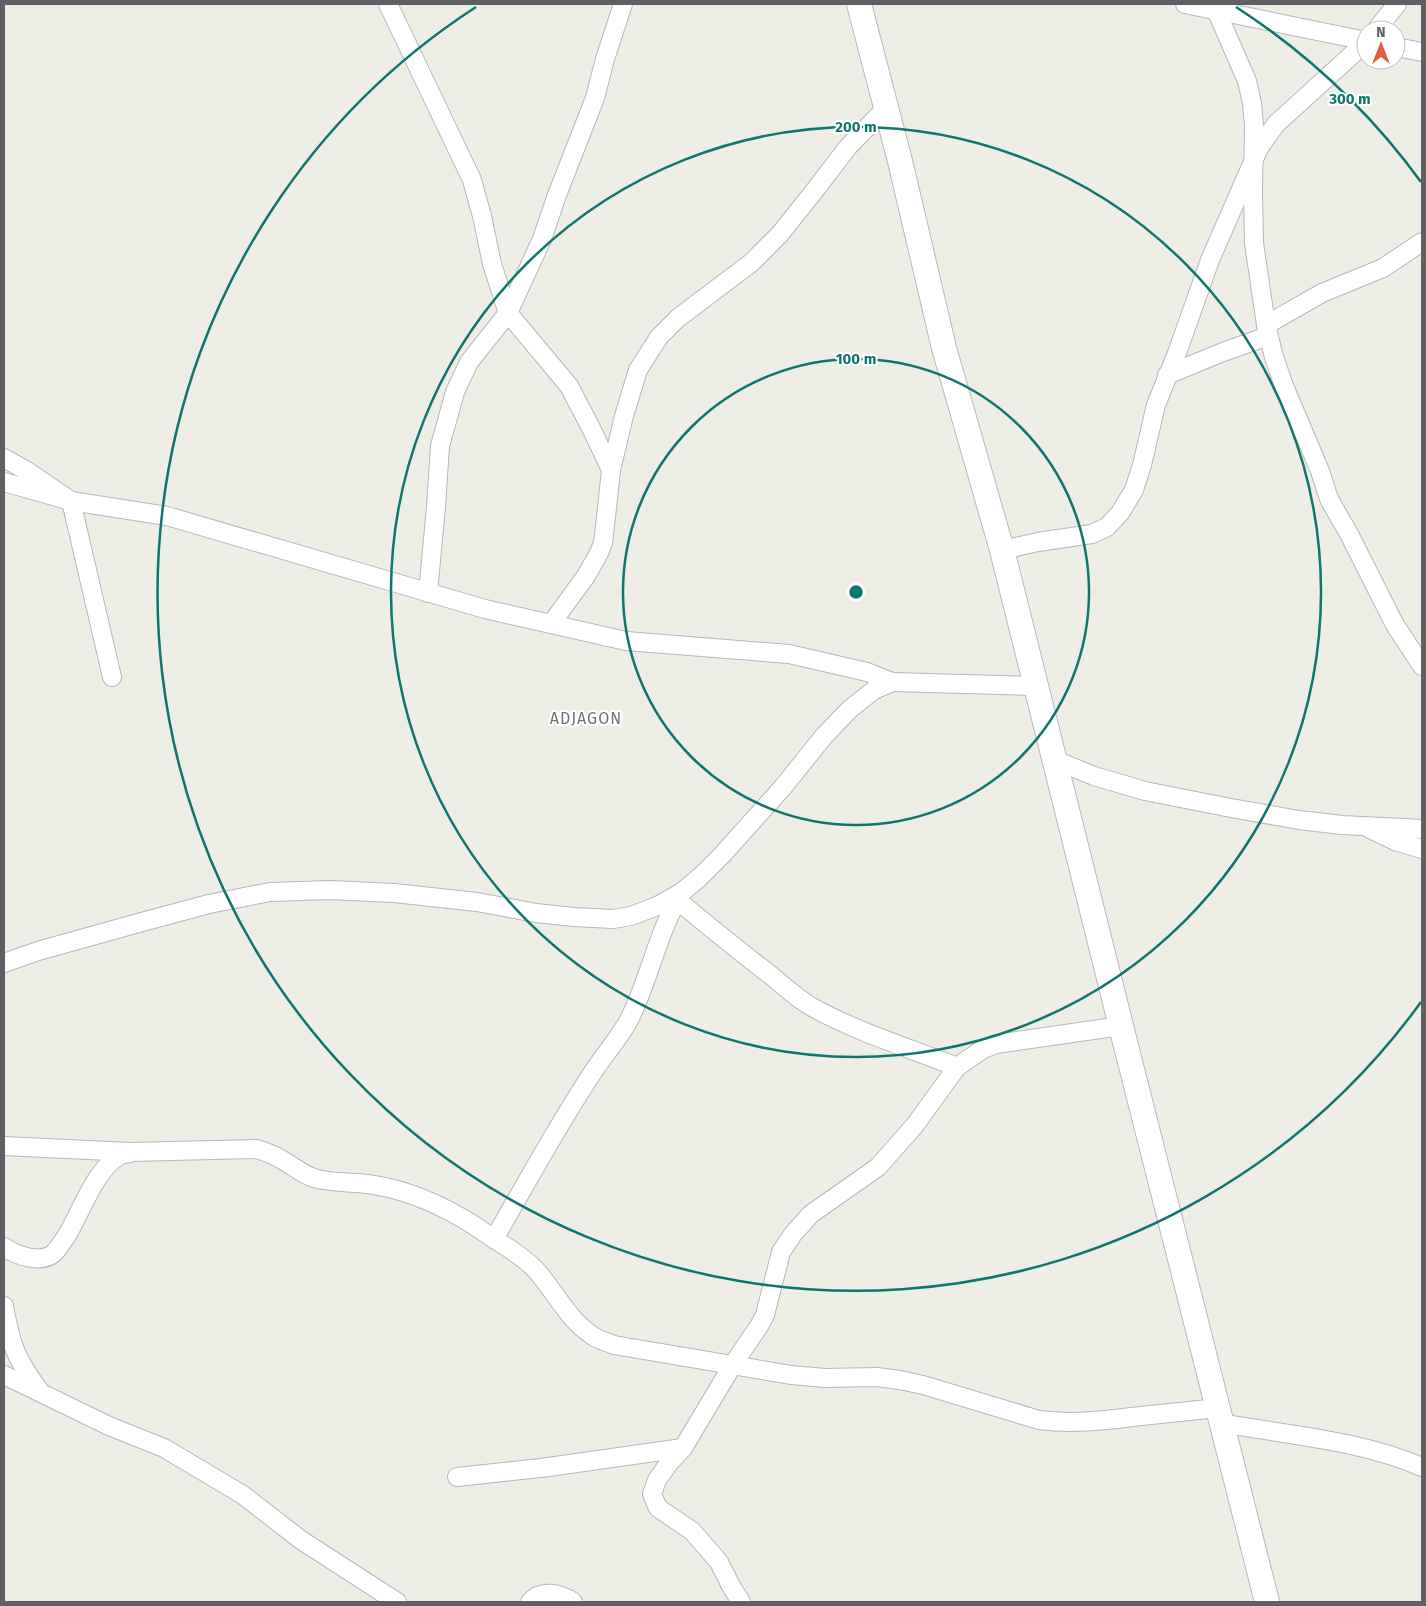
<svg xmlns="http://www.w3.org/2000/svg" width="1426" height="1606" font-family="'Fira Sans',sans-serif">
<rect width="100%" height="100%" fill="#efeee6"/>
<g fill="none" stroke-linecap="round" stroke-linejoin="round">
<g stroke="#b6b7bc" stroke-width="20">
<g id="street">
<path d="M 388,4 L 472,180 L 482,216 L 492,264 L 508,313 L 569,386 L 591,428 L 611,470"/>
<path d="M 1185,4 L 1366,41"/>
<path d="M 1216,10 L 1247,81 L 1252,103 L 1254,126 L 1253,192 L 1254,243 L 1266,325 L 1274,357 L 1284,386 L 1320,471 L 1329,499 L 1349,534 L 1395,625 L 1422,666"/>
<path d="M 1376,30 L 1397,4"/>
<path d="M 1396,47 L 1422,52"/>
<path d="M 1266,325 L 1322,293 L 1383,268 L 1422,242"/>
<path d="M 1167,375 L 1223,352 L 1268,336"/>
<path d="M 4,458 L 27,471 L 71,501 L 112,677"/>
<path d="M 4,482 L 71,501 L 167,516 L 485,609 L 626,641 L 789,654 L 867,672 L 892,682 L 1036,686"/>
<path d="M 1002,550 L 1038,542 L 1092,534 L 1107,527 L 1120,513 L 1134,490 L 1142,465 L 1156,405 L 1177,353 L 1210,260 L 1259,148 L 1276,124 L 1366,42"/>
<path d="M 428,593 L 436,507 L 440,446 L 455,392 L 469,362 L 508,313 L 542,239 L 557,195 L 595,98 L 605,59 L 623,4"/>
<path d="M 551,624 L 586,576 L 599,553 L 603,543 L 606,517 L 611,470 L 624,416 L 638,370 L 659,337 L 678,318 L 751,263 L 780,234 L 815,190 L 848,147 L 886,108"/>
<path d="M 1055,760 L 1094,776 L 1145,791 L 1231,808 L 1299,820 L 1342,825 L 1422,829"/>
<path d="M 1370,829 L 1395,841 L 1422,849"/>
<path d="M 682,892 C 658,931 650,977 630,1018 C 619,1039 603,1056 591,1075 C 556,1128 526,1184 494,1239 C 509,1248 523,1257 535,1269 C 555,1291 567,1319 593,1336 C 599,1340 607,1342 614,1345 L 791,1375 L 825,1378 L 877,1377 L 900,1380 L 923,1385 L 1039,1420 C 1070,1424 1101,1421 1132,1417 C 1161,1414 1189,1411 1217,1408"/>
<path d="M 677,900 C 706,924 734,947 764,970 C 780,982 794,997 812,1007 C 857,1032 909,1048 957,1067"/>
<path d="M 4,963 L 38,951 L 142,922 L 209,904 L 270,892 L 330,890 L 394,893 L 477,902 L 536,913 L 574,917 L 613,919 L 631,916 L 657,906 L 682,892 L 700,877 L 722,855 L 783,787 L 824,736 L 850,709 L 874,690 L 892,682"/>
<path d="M 4,1146 L 130,1152 L 256,1149 C 267,1152 277,1156 287,1163 C 296,1168 304,1175 314,1178 C 333,1184 354,1181 374,1185 C 418,1192 458,1213 494,1239"/>
<path d="M 4,1247 C 17,1256 41,1264 54,1253 C 59,1248 62,1242 66,1237 C 79,1216 96,1168 119,1156 C 122,1154 126,1154 130,1153"/>
<path d="M 4,1306 C 11,1344 15,1358 39,1390"/>
<path d="M 4,1375 L 109,1426 L 164,1448 L 243,1495 L 301,1540 L 397,1602"/>
<path d="M 1221,1423 C 1288,1435 1359,1440 1422,1467"/>
<path d="M 457,1477 L 541,1468 L 683,1448"/>
<path d="M 530,1602 C 541,1589 560,1593 573,1602"/>
<path d="M 741,1602 L 731,1586 L 719,1562 L 692,1531 L 658,1508 L 652,1494 L 657,1480 L 669,1463 L 683,1448 L 732,1366 L 759,1326 L 765,1315 L 781,1252 L 793,1234 L 811,1214 L 878,1167 L 915,1125 L 957,1067 L 983,1049 L 996,1044 L 1121,1026"/>
</g>
</g>
<g stroke="#b7b9bf" stroke-width="26">
<path id="secondary" d="M 859,4 L 900,161 L 944,348 L 1002,550 L 1121,1026 L 1267,1602"/>
</g>
<use href="#street" stroke="#fff" stroke-width="18"/>
<use href="#secondary" stroke="#fff" stroke-width="24"/>
</g>
<g fill="none" stroke="#0f766e" stroke-width="2.5">
<circle cx="856" cy="592" r="233"/>
<circle cx="856" cy="592" r="465"/>
<path d="M1421 1002A698 698 0 1 1 476 7M1236 7A698 698 0 0 1 1421 182"/>
</g>
<g text-anchor="middle" stroke-width="4" stroke-linejoin="round" paint-order="stroke">
<g font-size="16" letter-spacing="1" fill="#6f7277" stroke="#fff">
<text x="586" y="724">ADJAGON</text>
</g>
</g>
<circle cx="856" cy="592" r="8" fill="#0f766e" stroke="#fff" stroke-width="2.5"/>
<g font-size="15" text-anchor="middle" font-weight="bold" fill="#0f766e" stroke="#fff" stroke-width="4" stroke-linejoin="round" paint-order="stroke">
<text x="1350" y="104">300 m</text>
<text x="856" y="132">200 m</text>
<text x="856" y="364">100 m</text>
</g>
<rect width="1426" height="1606" fill="none" stroke="#5e6065" stroke-width="10"/>
<g transform="translate(1381 45)"><circle r="24" fill="#ffffff" stroke="#bfbfc1"/>
<path d="M0-4L9 19L0 12L-9 19Z" fill="#df603c"/>
<text y="-8" font-size="14" font-weight="bold" text-anchor="middle" fill="#5e6065">N</text>
</g>
</svg>
